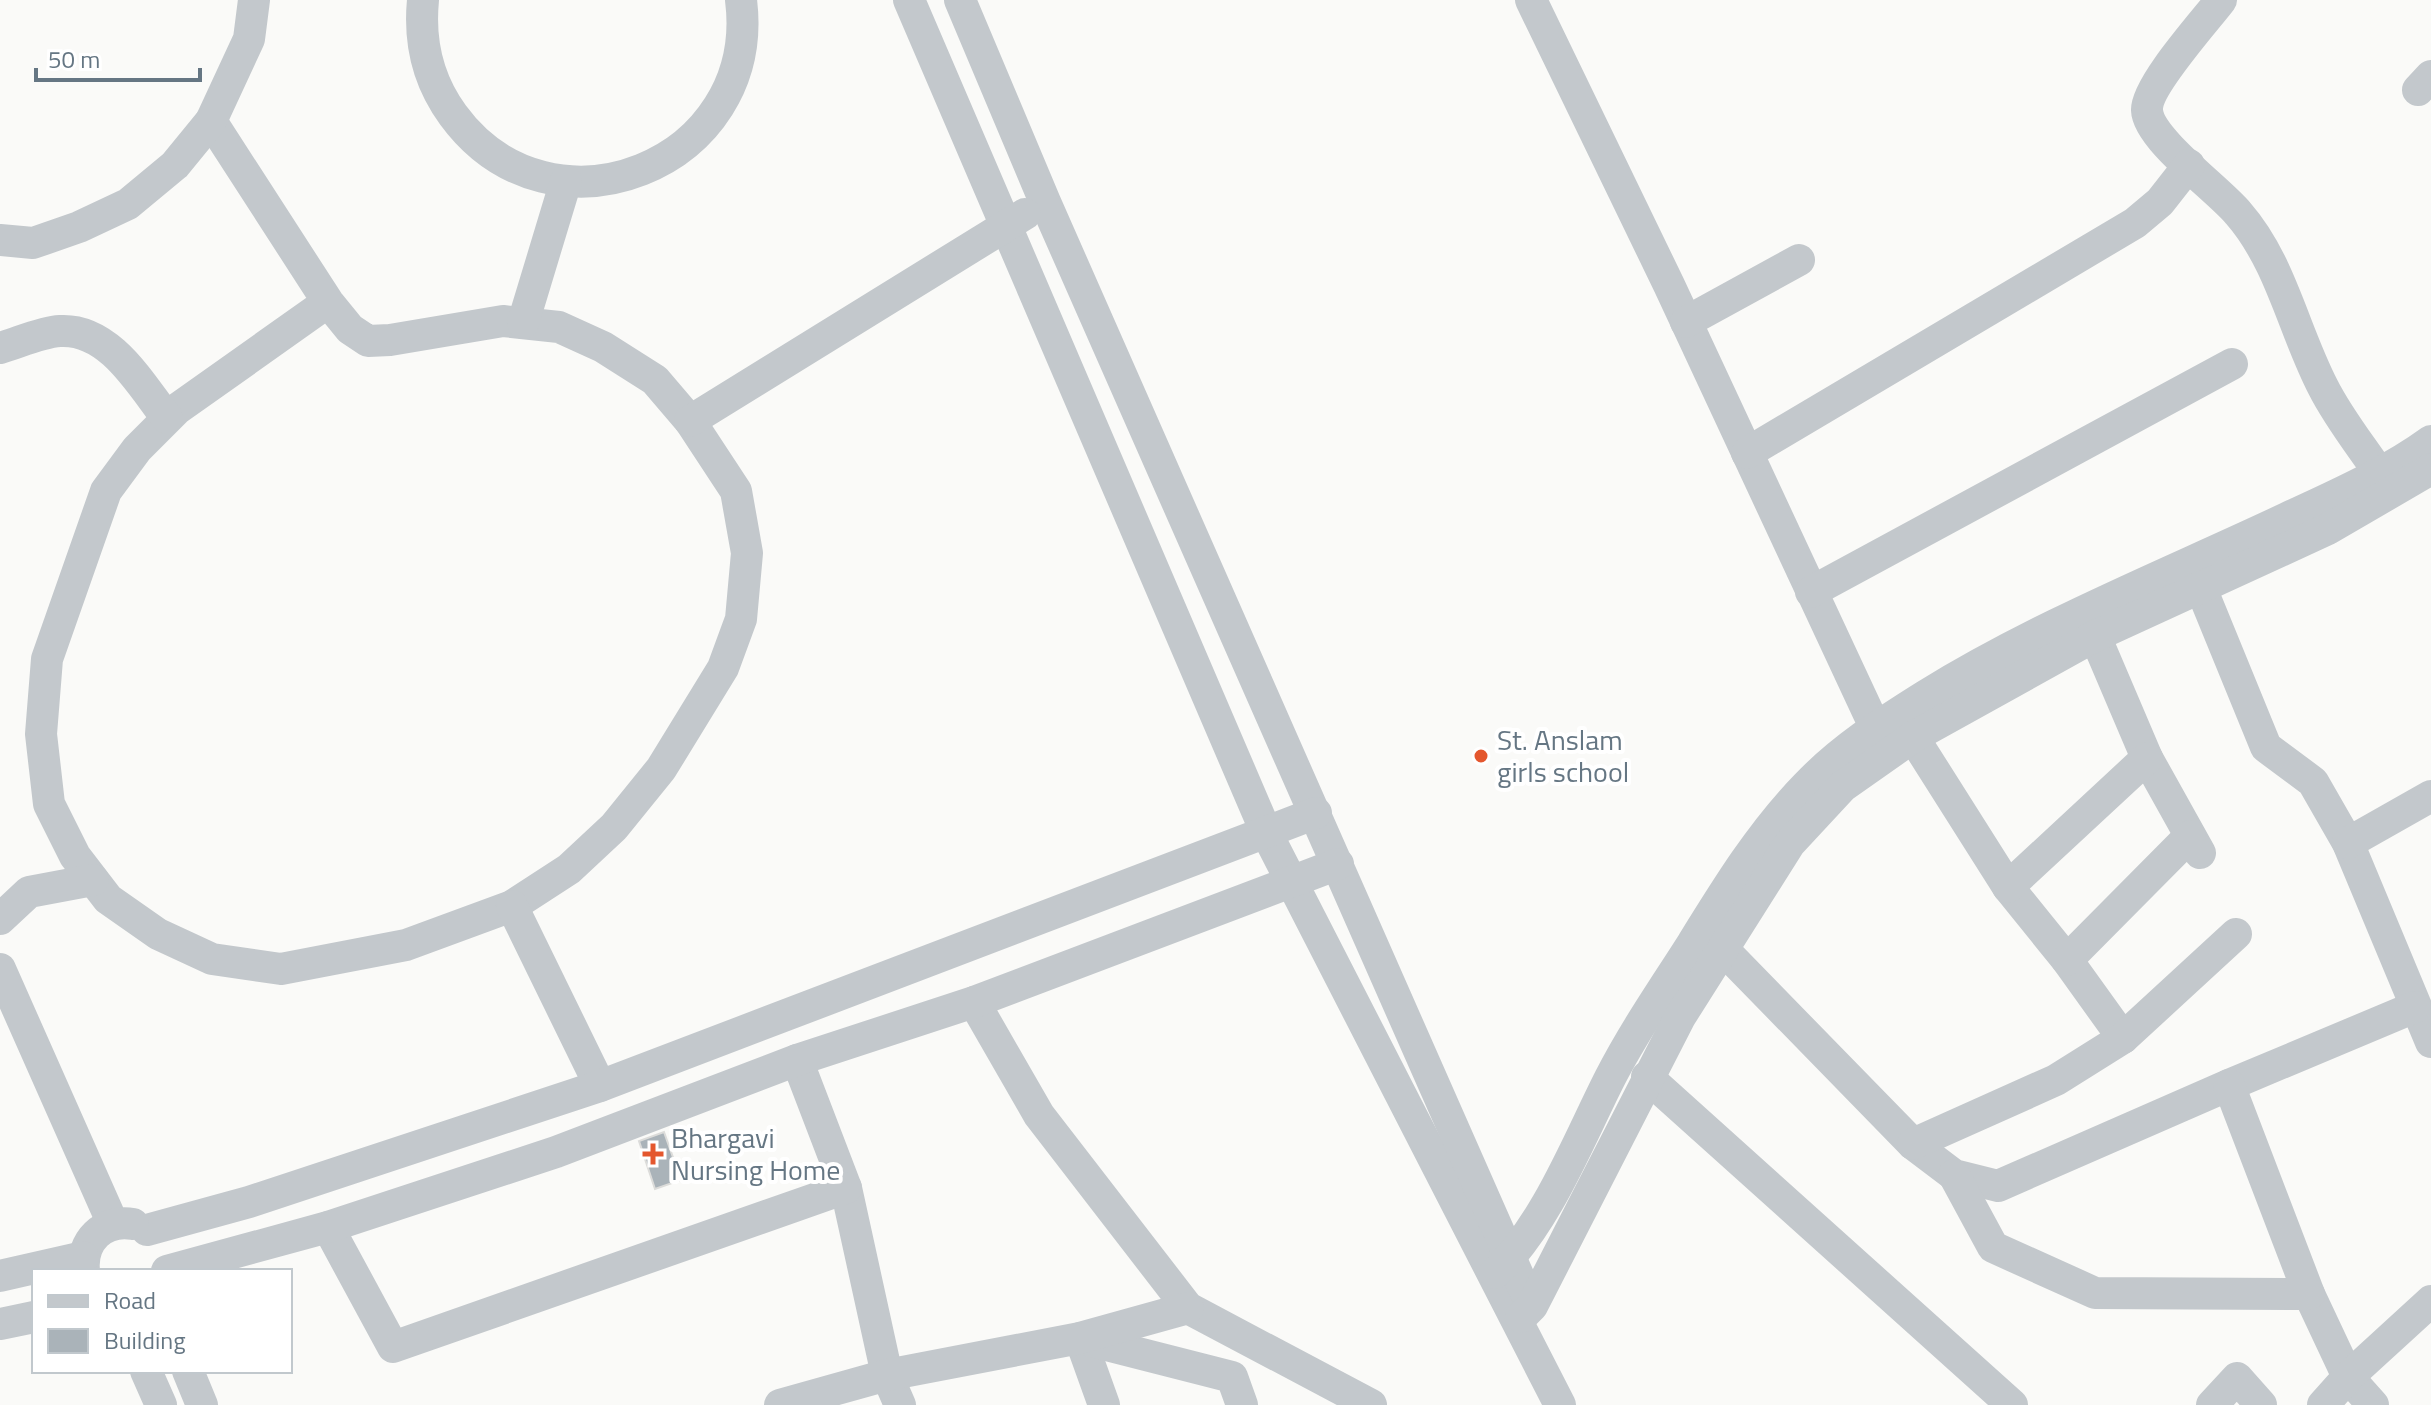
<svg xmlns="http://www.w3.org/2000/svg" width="2431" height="1405" font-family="'Titillium Web',sans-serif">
<rect width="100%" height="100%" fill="#fafaf8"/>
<path fill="#aab3b9" stroke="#dcdcda" stroke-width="2" d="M 664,1132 L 681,1180 L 655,1189 L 639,1141 Z"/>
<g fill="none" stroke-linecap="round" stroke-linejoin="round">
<g stroke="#c3c8cc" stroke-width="32">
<path d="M 423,0 C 419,41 428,81 453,115 C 551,249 762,165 741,0"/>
<path d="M 909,0 L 1266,832 L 1560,1405"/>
<path d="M 960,0 L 1045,202 L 1525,1291"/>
<path d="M 1531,0 L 1669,285 L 1875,727"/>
<path d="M 2221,0 C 2205,21 2146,86 2147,110 C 2148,139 2218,189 2238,213 C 2281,262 2293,329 2323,387 C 2341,423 2368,454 2389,488"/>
<path d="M 2418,90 L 2431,76"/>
<path d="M 211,121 L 328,302 L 350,329 L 368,341 L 390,340 L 503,321 L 559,327 L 603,347 L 655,380 L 690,421 L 736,491 L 747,553 L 741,619 L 723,668 L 661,769 L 614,827 L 569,869 L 512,906 L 406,945 L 281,969 L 212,959 L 158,934 L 108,899 L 75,856 L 49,804 L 41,734 L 47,659 L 106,491 L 137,449 L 177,409 L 328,302"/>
<path d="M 0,240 L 33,243 L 79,227 L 128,204 L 175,165 L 211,121 L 249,39 L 254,0"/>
<path d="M 1686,322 L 1799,260"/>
<path d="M 523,323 L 566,181"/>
<path d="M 0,348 C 18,343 41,332 60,331 C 110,328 141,385 167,418"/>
<path d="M 690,421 L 1025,214"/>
<path d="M 1747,453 L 2135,223 L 2160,202 L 2189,165"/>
<path d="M 2195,569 L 2201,588 L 2266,747 L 2313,782 L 2348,843 L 2431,1042"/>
<path d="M 1811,592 L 2232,364"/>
<path d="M 2095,636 L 2147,758 L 2200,853"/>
<path d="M 1913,737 L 2008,887 L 2067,960 L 2123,1038"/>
<path d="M 2348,843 L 2431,796"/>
<path d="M 2008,887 L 2147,758"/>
<path d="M 512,906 L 600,1086"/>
<path d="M 0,919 L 29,892 L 93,880"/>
<path d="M 1710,936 L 1913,1144 L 1954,1175 L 1998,1186 L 2229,1085 L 2415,1007"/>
<path d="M 2067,960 L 2190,836"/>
<path d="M 0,969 L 113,1224"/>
<path d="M 974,1002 L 1039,1115 L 1188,1308 L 1371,1405"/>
<path d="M 797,1060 L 846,1188 L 887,1375 L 900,1405"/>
<path d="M 1647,1077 L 2012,1405"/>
<path d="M 2229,1085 L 2309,1294 L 2348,1377 L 2373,1405"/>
<path d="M 1913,1144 L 2056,1080 L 2123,1038 L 2236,934"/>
<path d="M 1954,1175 L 1993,1247 L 2095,1293 L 2309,1294"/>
<path d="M 328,1227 L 393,1347 L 846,1188"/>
<path d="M 147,1230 L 249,1202 L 600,1086 L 1316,813"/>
<path d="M 84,1271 C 81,1241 103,1219 133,1224"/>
<path d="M 167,1271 L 328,1227 L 556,1152 L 797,1060 L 974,1002 L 1338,864"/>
<path d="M 1495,1273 C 1547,1223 1578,1141 1610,1078 C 1634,1031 1664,988 1692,944 C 1726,889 1761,832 1806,786 C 1841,749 1882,723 1925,696 C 2040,625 2166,575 2287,518 C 2336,495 2387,473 2431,441"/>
<path d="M 0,1276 L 83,1257"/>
<path d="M 1521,1317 L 1532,1306 L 1680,1017 L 1790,843 L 1842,787 L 1913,737 L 2095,636 L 2328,529 L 2431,469"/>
<path d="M 0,1324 L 34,1317"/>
<path d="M 1080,1338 L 1104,1405"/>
<path d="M 1083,1339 L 1232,1377 L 1242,1405"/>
<path d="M 146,1371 L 161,1405"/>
<path d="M 188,1371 L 202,1405"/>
<path d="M 780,1405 L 887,1375 L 1080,1338 L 1188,1308"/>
<path d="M 2212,1405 L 2237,1378 L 2261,1405"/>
<path d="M 2323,1405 L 2348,1377 L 2431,1301"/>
</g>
</g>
<g fill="#e4572e" stroke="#fff" stroke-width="3">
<circle cx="1481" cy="756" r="8"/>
<path d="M649 1142h8v8h8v8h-8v8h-8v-8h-8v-8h8z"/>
</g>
<g text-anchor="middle" stroke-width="8" stroke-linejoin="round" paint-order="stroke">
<g font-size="28" fill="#657683" stroke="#fff" text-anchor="start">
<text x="1497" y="750">St. Anslam<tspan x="1497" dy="32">girls school</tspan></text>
<text x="671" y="1148">Bhargavi<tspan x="671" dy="32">Nursing Home</tspan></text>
</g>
</g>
<rect x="32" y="1269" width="260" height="104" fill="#ffffff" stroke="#c1c8cd" stroke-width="2"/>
<rect x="48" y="1295" width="40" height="12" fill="#c3c8cc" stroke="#c1c8cd" stroke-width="2"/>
<text x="104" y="1309" font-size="24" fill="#657683">Road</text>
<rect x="48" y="1329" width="40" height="24" fill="#aab3b9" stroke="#c1c8cd" stroke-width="2"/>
<text x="104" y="1349" font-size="24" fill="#657683">Building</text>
<path d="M36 68v12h164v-12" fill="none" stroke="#657683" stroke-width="4"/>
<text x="48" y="68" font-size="24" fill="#657683" stroke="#ffffff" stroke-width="6" paint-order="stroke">50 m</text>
</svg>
